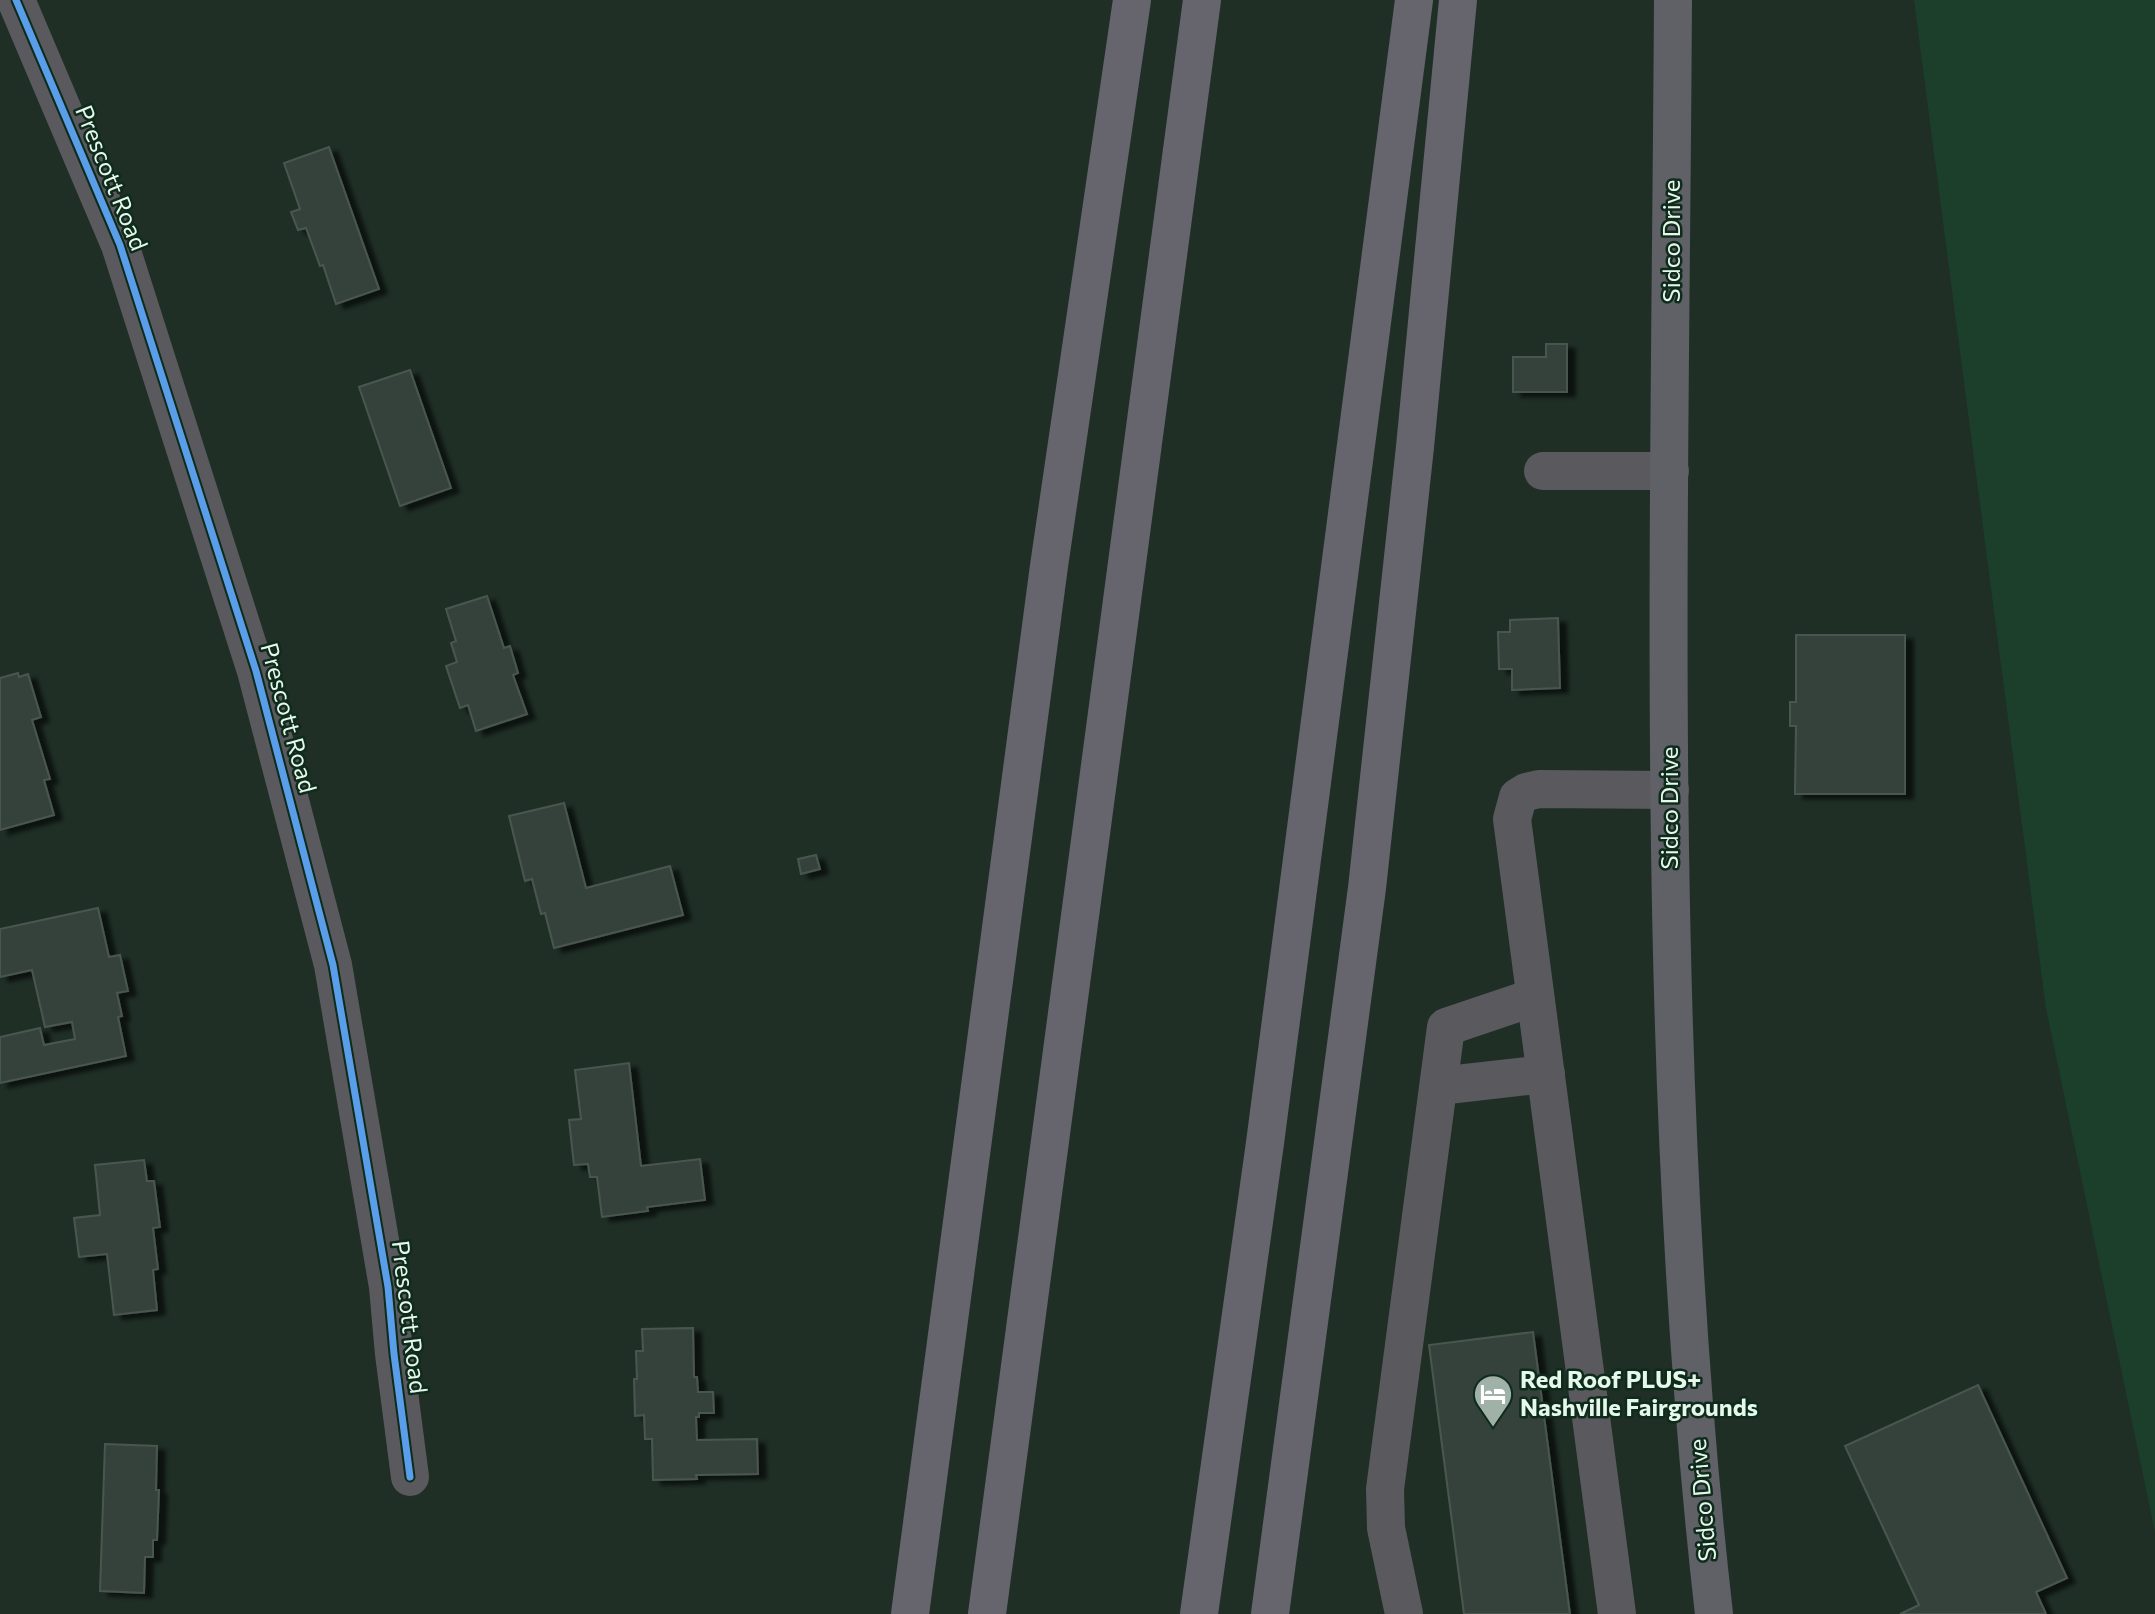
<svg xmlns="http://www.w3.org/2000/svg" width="2155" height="1614" font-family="Commissioner,sans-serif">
<defs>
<filter id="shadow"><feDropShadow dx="8" dy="4.5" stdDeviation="2" flood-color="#0009"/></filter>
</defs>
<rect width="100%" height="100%" fill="#1f2f26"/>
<path fill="#1c3f2b" d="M 1914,0 L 2155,0 L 2155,1532 L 2046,1008 Z"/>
<g fill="#35433b" stroke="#4a574f" stroke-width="2" filter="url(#shadow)">
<path d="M 329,147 L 379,289 L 336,304 L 323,265 L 320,266 L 306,228 L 298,230 L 291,212 L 300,209 L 284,163 Z"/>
<path d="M 1546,344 L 1567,344 L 1567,392 L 1513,392 L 1513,357 L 1546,357 Z"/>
<path d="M 410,370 L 451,488 L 400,506 L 359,387 Z"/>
<path d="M 487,596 L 504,648 L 510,646 L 518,673 L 513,675 L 527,714 L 476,731 L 468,705 L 460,708 L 446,666 L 457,662 L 451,643 L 456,641 L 446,609 Z"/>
<path d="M 1558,618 L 1560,688 L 1512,690 L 1512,669 L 1499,669 L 1498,632 L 1510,632 L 1510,620 Z"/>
<path d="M 1796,635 L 1905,635 L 1905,794 L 1795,794 L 1796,726 L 1790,726 L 1790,702 L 1796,702 Z"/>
<path d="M 18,673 L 19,677 L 28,674 L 41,717 L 32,720 L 50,779 L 44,780 L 54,815 L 0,830 L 0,678 Z"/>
<path d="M 564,803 L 586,888 L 670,866 L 683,915 L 554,948 L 545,913 L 541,914 L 532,879 L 525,881 L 509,816 Z"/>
<path d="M 816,855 L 820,869 L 801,874 L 798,859 Z"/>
<path d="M 98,908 L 109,957 L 120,955 L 128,991 L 117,993 L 122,1016 L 118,1017 L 126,1056 L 0,1083 L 0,1037 L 40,1028 L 44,1045 L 75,1039 L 72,1022 L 45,1027 L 32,970 L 0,977 L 0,929 Z"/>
<path d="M 629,1063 L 641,1166 L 700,1159 L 705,1200 L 647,1207 L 648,1211 L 602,1217 L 597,1177 L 590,1177 L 588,1164 L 574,1165 L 569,1120 L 581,1119 L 575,1070 Z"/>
<path d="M 144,1160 L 147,1181 L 154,1181 L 160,1227 L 153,1228 L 158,1269 L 153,1270 L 157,1310 L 114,1315 L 107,1254 L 79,1257 L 74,1218 L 100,1215 L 95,1165 Z"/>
<path d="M 693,1328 L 694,1377 L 697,1377 L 698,1392 L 713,1392 L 714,1413 L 699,1413 L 699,1417 L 696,1417 L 697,1440 L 757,1439 L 758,1474 L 696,1475 L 697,1479 L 653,1480 L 652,1439 L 645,1439 L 644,1415 L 635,1416 L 634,1379 L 637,1379 L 636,1351 L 643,1351 L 642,1329 Z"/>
<path d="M 1533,1332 L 1570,1614 L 1464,1614 L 1429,1345 Z"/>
<path d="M 1978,1385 L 2067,1578 L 2036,1592 L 2046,1614 L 1900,1614 L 1919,1605 L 1845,1446 Z"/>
<path d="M 105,1444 L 157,1446 L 156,1490 L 159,1490 L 157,1540 L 153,1540 L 153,1557 L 145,1557 L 144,1593 L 100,1591 Z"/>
</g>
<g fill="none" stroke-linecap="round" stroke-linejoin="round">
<g stroke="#5a595e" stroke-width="38">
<path d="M 16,0 L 120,245 L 256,671 L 333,965 L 388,1287 L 394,1354 L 410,1477"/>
<path d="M 1543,471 L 1670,471"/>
<path d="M 1439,1086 L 1546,1074"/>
<path d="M 1404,1614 L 1386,1528 L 1385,1489 L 1446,1027 L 1535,997"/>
<path d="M 1617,1614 L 1512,819 L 1518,797 L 1526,792 L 1539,789 L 1670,790"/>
</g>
<path stroke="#606067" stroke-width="38" d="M 1673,0 C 1670,538 1653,1078 1714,1614"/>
<g stroke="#66656d" stroke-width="38">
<path d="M 910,1614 L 1049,566 L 1132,0"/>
<path d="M 987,1614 L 1202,0"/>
<path d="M 1199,1614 L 1265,1143 L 1414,0"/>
<path d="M 1270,1614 L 1367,888 L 1415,447 L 1458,0"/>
</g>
<g stroke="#0e2b1b" stroke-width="11">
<path id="cycleway" d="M 16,0 L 120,245 L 256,671 L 333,965 L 388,1287 L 394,1354 L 410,1477"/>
</g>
<use href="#cycleway" stroke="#5a9eea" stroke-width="7"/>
</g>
<defs>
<g id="hotel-pin" transform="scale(2.0125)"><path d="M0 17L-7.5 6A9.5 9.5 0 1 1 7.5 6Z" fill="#a0b2a7" stroke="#0e2b1b"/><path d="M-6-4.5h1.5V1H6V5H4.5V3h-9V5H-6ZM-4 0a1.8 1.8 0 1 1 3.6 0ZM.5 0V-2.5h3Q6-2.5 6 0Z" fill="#fff"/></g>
</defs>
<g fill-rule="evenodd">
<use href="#hotel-pin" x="1493" y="1394"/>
</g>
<g text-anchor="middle" stroke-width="5" stroke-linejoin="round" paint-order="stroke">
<g font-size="24" fill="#e6f8ec" stroke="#0e2b1b">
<text transform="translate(111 178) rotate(68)" y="8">Prescott Road</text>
<text transform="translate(1672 241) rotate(-90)" y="8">Sidco Drive</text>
<text transform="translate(288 718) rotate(75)" y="8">Prescott Road</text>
<text transform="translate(1670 808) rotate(-90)" y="8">Sidco Drive</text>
<text transform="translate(409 1317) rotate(83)" y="8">Prescott Road</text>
<text transform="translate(1703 1500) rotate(-95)" y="8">Sidco Drive</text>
</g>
<g font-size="24" font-weight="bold" fill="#e6f8ec" stroke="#0e2b1b" text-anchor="start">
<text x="1520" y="1388">Red Roof PLUS+<tspan x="1520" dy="28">Nashville Fairgrounds</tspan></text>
</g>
</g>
</svg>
